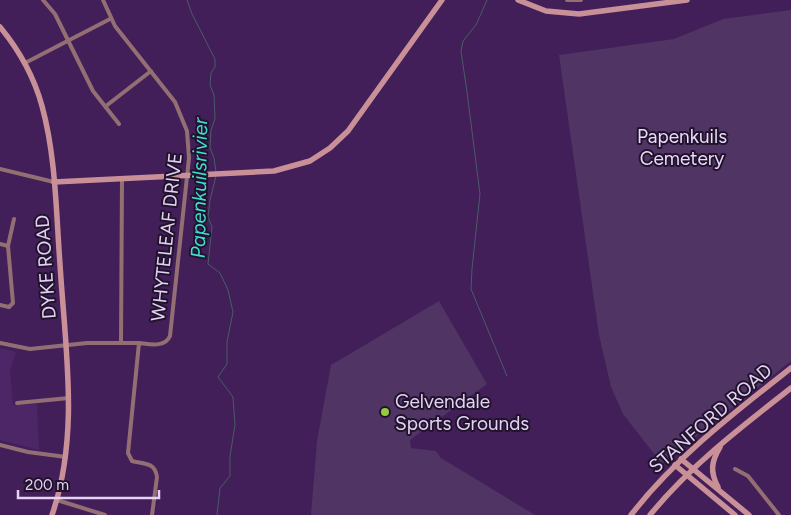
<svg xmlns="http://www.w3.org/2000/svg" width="791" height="515" font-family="Figtree,sans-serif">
<rect width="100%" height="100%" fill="#421f59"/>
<path fill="#4c2667" d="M 0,348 L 16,352 L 10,371 L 13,405 L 37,404 L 39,450 L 0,440 Z"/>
<g fill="#4f3464">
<path d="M 791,10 L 791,361 L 662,464 L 623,414 L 611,387 L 599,335 L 559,55 L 674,39 L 723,19 Z"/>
<path d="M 439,301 L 487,384 L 410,440 L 411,448 L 436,451 L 441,458 L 535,515 L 311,515 L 317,441 L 331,365 Z"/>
</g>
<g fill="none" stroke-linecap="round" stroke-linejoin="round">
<g stroke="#495c66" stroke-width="1">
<path d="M 187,0 L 192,14 L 215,59 L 215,67 L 211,73 L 210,85 L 214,95 L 215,119 L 211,130 L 210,148 L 214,158 L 216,172"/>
<path d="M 487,0 L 476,25 L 463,41 L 461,51 L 467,92 L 480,194 L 472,269 L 471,289 L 507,376"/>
<path d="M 216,176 L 210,200 L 208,217 L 212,227 L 208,264 L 220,273 L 228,290 L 233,312 L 227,342 L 227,364 L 218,377 L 233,397 L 235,425 L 230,456 L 230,476 L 220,488 L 217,515"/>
</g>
<g stroke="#936f74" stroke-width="4">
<path d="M 43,0 L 55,14 L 93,91 L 119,124"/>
<path d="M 103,0 L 115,26 L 175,102 L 187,131 L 189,158 L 170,336 C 165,348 149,344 139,343 L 128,453 L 132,461 C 144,464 155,462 157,477 L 152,515"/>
<path d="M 567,0 L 581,0"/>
<path d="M 25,63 L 110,19"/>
<path d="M 106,106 L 151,71"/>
<path d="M 0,169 L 54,182"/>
<path d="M 0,244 L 8,246"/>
<path d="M 0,305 L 9,307 L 13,303 L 8,246 L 14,219"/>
<path d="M 121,342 L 122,178"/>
<path d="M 0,343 L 30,349 L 87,343 L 139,343"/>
<path d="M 17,403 L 69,398"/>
<path d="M 0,445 L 28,452 L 66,457"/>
<path d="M 735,469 L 748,476 L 779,515"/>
<path d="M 57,500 L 105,515"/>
</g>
<g stroke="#c99098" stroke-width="5.5">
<path d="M 518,0 L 546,11 L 579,14 L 687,0"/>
<path d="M 0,27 C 19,50 34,77 42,106 C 56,157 56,212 60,264 C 65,348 80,434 52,515"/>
<path d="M 54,182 L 274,171 L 310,161 L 330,148 L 348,131 L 442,0"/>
<path d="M 681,459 L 749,515"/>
<path d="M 675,465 L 735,515"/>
<path d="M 718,487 C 710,472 711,462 720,447"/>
<path d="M 631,515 C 676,457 734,413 791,368"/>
<path d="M 650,515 C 690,466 741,427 791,388"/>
</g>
</g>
<circle fill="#93cd3e" stroke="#21132c" stroke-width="2" cx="385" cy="412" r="5"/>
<g text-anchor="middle" stroke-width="4" stroke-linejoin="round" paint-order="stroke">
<g font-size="19" fill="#ebd9fc" stroke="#21132c">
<text x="682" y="143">Papenkuils<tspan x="682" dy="22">Cemetery</tspan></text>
</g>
<g font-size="19" fill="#e4d2f5" stroke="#21132c">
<text transform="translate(166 237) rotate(-84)" y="7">WHYTELEAF DRIVE</text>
<text transform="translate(45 267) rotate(-94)" y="7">DYKE ROAD</text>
<text transform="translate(710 418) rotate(-41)" y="7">STANFORD ROAD</text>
</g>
<g font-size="19" fill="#e4d2f5" stroke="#21132c" text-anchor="start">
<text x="395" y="408">Gelvendale<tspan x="395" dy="22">Sports Grounds</tspan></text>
</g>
<g font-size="20" font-style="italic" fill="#3fddd4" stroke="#21132c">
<text transform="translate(199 188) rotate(-89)" y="7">Papenkuilsrivier</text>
</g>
</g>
<path d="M18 490v8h141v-8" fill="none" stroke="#e4d2f5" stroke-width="2.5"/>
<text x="25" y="490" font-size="15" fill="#e4d2f5" stroke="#21132c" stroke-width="4" paint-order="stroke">200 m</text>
</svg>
